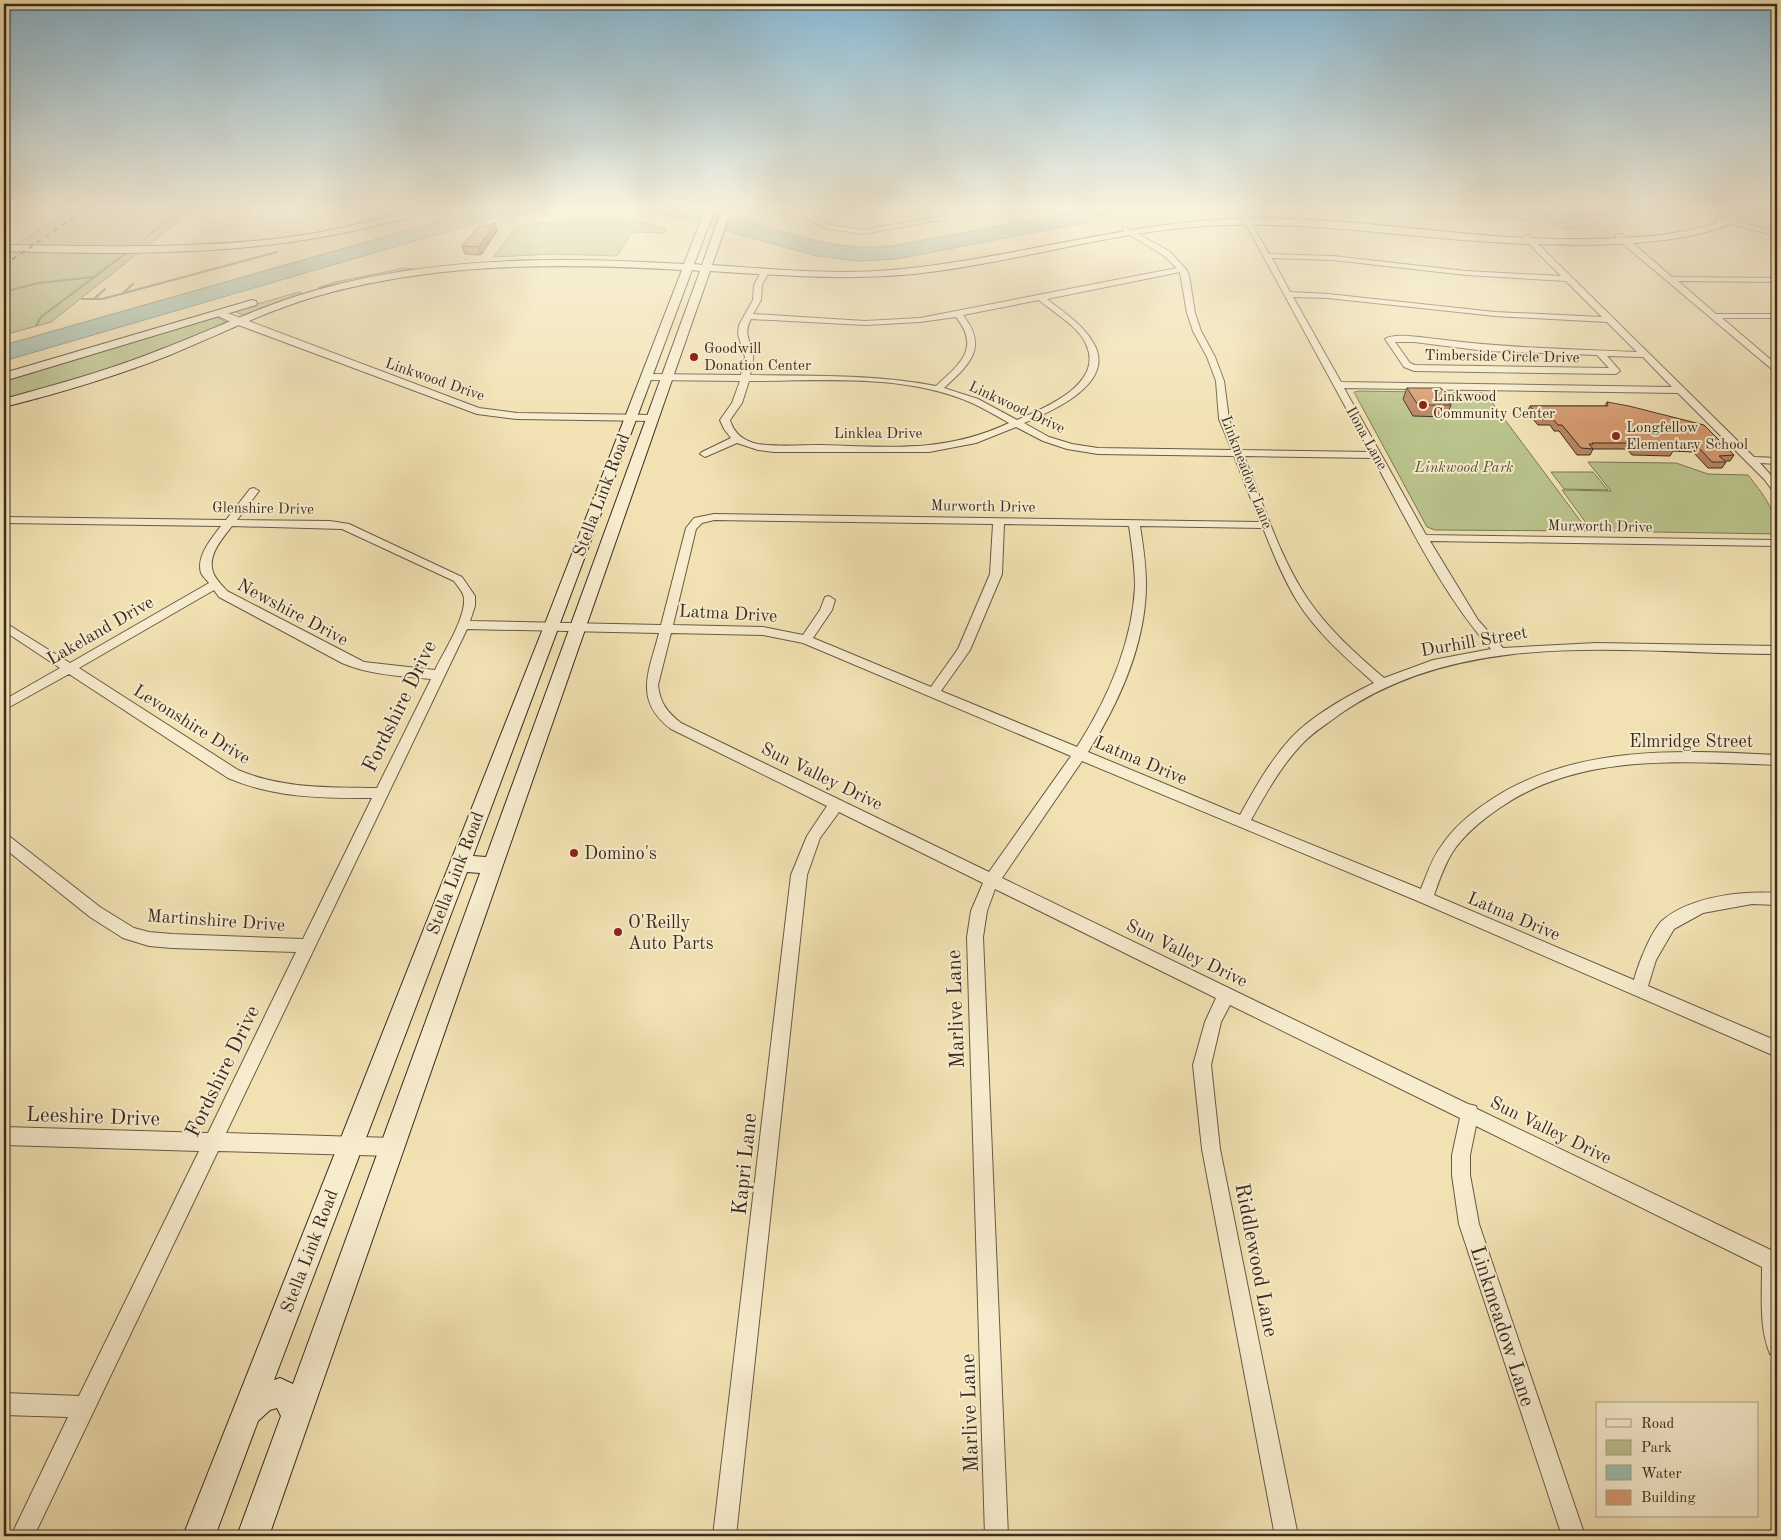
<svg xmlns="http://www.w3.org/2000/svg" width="1781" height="1540" font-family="'Old Standard TT',serif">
<rect width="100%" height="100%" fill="#f2e2b3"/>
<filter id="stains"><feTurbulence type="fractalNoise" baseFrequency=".004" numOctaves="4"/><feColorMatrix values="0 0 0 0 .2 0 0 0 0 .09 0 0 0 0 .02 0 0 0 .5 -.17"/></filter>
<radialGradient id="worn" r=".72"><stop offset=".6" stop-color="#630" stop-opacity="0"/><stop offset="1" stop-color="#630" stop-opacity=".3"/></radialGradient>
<g fill="#bac38c" stroke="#7a7856">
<path d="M 70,209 L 194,209 L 51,322 L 4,335 L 4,252 Z"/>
<path d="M 578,219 C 598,218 652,219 666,230 L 665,233 L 632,232 L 617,256 L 553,254 L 493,257 L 518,226 Z"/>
<path d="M 405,268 L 413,269 L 318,288 L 335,282 Z"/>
<path d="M 299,292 L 302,293 L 297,296 L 243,315 L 233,311 Z"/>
<path d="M 217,317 L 226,322 L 143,359 L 4,401 L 4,378 Z"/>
<path d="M 1359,391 L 1485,393 L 1588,531 L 1435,530 L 1427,527 L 1354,392 Z"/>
<path d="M 1588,462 L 1676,463 L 1708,474 L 1748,475 C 1762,493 1776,509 1777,534 L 1592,531 L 1562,490 L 1611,491 Z"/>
<path d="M 1551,472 L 1593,472 L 1608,490 L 1564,489 Z"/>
</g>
<g fill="#9cbdb1" stroke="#758377">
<path d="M 482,209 L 550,209 L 503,216 L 459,228 L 4,361 L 4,345 Z"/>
<path d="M 633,209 C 654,209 681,206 702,210 C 768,222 822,254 892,246 L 1048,217 L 1079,209 L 1121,209 L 1084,223 L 896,259 L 859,261 L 817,256 L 680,218 Z"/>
<path d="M 1378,209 L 1649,209 L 1573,217 L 1572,220 L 1577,224 L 1575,229 L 1569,230 L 1553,226 L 1553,223 L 1546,220 C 1490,222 1433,220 1378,209 Z"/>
</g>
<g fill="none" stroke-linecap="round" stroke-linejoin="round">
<path stroke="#6b7468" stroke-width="1" d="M 1411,209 L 1487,216 L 1546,215 L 1558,223 L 1565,224 L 1571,212 L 1597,209"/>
<g stroke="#758377" stroke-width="2">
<path d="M 148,236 L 181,209"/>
<path d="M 4,292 L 38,283 L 94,277"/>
<path d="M 124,292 L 133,284"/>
<path d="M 82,299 L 102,299 L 277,252"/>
<path d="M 94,299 L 105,289"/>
<path d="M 36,326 L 41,317 L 126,253"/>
</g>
<g stroke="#685a45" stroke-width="2">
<g id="minor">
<path d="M 808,209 L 814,209 L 814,218 L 831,225 L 863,230 L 982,209 L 1000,209 L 863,234 L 829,229 L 808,220 Z"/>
<path d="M 1291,209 L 1298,209 L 1301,223 L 1297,223 Z"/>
<path d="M 1243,216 L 1247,216 L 1269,254 L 1333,256 L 1466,271 L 1561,276 L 1522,237 L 1529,235 L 1754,457 L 1777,458 L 1777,464 L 1760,463 L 1777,482 L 1777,492 L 1773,491 L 1764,479 L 1678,393 L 1344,388 L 1426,535 L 1777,540 L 1777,546 L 1430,541 L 1478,620 L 1503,648 L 1596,643 L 1777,646 L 1777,654 C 1632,654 1467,626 1340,714 C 1327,724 1313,732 1302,744 C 1281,766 1266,793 1251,820 L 1421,889 C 1427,874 1432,858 1442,845 C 1454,827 1471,813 1489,801 C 1574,744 1680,750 1777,755 L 1777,765 C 1684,762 1582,752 1501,807 C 1482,820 1464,834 1452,853 C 1444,866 1439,881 1434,895 L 1634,980 C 1638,965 1652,928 1664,919 C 1693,896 1742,891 1777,893 L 1777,905 L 1752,904 L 1703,913 L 1674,929 L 1656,960 L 1648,986 L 1777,1041 L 1777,1057 L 1420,902 L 1082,761 L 1002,878 L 1468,1104 L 1476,1106 L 1477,1109 L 1777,1253 L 1777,1357 L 1770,1354 C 1759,1328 1762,1295 1762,1267 L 1476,1126 L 1470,1155 L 1470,1175 L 1479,1224 L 1585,1536 L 1562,1536 L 1459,1224 L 1452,1175 L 1452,1155 L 1460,1118 L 1230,1005 L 1221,1022 L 1211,1065 L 1220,1149 L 1298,1536 L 1275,1536 L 1202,1149 L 1193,1065 L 1205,1022 L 1216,998 L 995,889 L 987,911 L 983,937 L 1008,1536 L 985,1536 L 967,937 L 971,911 L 983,883 L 839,812 L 820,838 L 807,875 L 736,1536 L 713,1536 L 791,875 L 807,836 L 827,806 L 671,729 C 633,700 649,672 659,633 L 467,629 L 226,1133 L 392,1138 L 398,1141 L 401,1147 L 398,1153 L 392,1156 L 218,1151 L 34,1536 L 11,1536 L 68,1417 L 4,1415 L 4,1393 L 79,1396 L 199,1151 L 4,1145 L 4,1127 L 208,1133 L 296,952 L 172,948 L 149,946 L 123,938 L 90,917 L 4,848 L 4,834 L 9,836 L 100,907 L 134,928 L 149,932 L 172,934 L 303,939 L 372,798 C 322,798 275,798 228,778 L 69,674 L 4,710 L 4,700 L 60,668 L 4,631 L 4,622 L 70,663 L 209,583 C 207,580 203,577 201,573 C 196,556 212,538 221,526 L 4,523 L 4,517 L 226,520 L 250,489 L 254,488 L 259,491 L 237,520 L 330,521 L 349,524 L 462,577 L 475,596 L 475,606 L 470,621 L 661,625 L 686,528 L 694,518 L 714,514 L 1260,522 L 1234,456 L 1098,454 L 1067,449 L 1043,441 L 1016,427 L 976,443 L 929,452 L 774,452 L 758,450 L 737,443 L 705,457 L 700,454 L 702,452 L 731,438 L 724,429 L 720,420 L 732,403 L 740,381 L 646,380 L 642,377 L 646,374 L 741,375 L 745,357 L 738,334 L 739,325 L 753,300 L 754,285 L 762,270 L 769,272 L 762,285 L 761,300 L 753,314 L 865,321 L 920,318 L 1177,268 L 1163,255 L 1123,231 L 1123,227 L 1126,227 L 1169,251 L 1186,269 L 1189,275 L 1195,313 L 1201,331 L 1215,357 L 1224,381 L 1229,419 L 1241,450 L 1370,452 L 1242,217 ZM 1272,258 L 1333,260 L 1466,275 L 1566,281 L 1602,317 L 1495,312 L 1328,294 L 1290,292 ZM 1180,272 L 1187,313 L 1193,331 L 1207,357 L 1216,381 L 1219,419 L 1232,450 L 1098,448 L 1072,444 L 1049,437 L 1024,423 C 1052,411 1116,384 1094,344 C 1084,325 1063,312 1047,299 ZM 1293,297 L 1328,298 L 1495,316 L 1607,322 L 1637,352 C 1570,349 1504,348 1437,339 C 1425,338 1394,332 1385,339 L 1404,367 L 1414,371 L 1616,374 L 1620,371 L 1607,356 L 1643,357 L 1672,387 L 1341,382 ZM 1039,300 C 1054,313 1078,326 1086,344 C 1105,384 1044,408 1017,420 L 978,399 L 944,388 C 969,365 989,348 963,315 ZM 956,317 C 981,348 960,364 936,386 C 875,374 812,376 750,375 C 751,369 754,361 753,355 C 750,341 743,332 751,319 L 865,325 L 920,322 ZM 1395,342 L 1414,342 L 1486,351 L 1597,355 L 1609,368 L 1415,365 L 1410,363 ZM 749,381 C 822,381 903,373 972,403 C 985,409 997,416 1009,423 C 945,453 891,447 822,445 C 801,445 779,447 758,444 C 744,441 734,434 730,420 L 742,403 ZM 1244,456 L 1373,458 C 1408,522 1442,594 1491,649 L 1433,660 L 1384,678 C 1356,654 1328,629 1307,598 C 1279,556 1263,503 1244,456 ZM 714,520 L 993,524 L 990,574 L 958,649 L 931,687 L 813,638 L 832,610 L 835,600 L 829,596 L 825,597 L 820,610 L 803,635 L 763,627 L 673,625 L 696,529 L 702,523 ZM 1004,524 L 1129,526 C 1132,546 1135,567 1135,587 C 1132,644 1107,700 1077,747 L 941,691 L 970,650 L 1002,574 ZM 232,526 L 342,529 L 454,581 C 458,587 463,591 464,598 C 466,618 443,653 435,670 L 364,662 L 227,591 C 223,586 215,579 213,572 C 207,555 223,538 232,526 ZM 1140,526 L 1263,528 C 1273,553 1283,578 1297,601 C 1317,633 1346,658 1374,683 C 1347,696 1312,716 1291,738 C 1270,761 1255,788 1240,815 L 1088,752 C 1119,703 1146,643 1146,584 C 1146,564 1143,545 1140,526 ZM 214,590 L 219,597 L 342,663 C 370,675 400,676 431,679 L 377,788 C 329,787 283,789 238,770 L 79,668 ZM 671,633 L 763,635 L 803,643 L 1071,756 L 989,872 L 681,723 C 667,712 660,703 658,685 Z"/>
<path d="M 1718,217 L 1777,232 L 1777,236 L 1716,220 L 1716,218 Z"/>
<path d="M 1616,234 L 1622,234 L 1672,277 L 1777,278 L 1777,282 L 1678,281 L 1716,314 L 1777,314 L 1777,318 L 1722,318 L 1777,365 L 1777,372 L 1774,371 L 1616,238 Z"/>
<path d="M 216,311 L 222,311 L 479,408 L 517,413 L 652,415 L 657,418 L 652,421 L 517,419 L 477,414 L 233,323 L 216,315 Z"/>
</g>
</g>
<g stroke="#3a2c20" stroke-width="2">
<g id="secondary">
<path d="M 416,209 L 432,209 C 421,218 393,221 378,225 C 255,256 129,255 4,251 L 4,245 C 94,246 184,249 274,239 C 322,234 369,222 416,209 Z"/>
<path d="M 705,209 L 715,209 L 694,264 L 702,265 L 722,209 L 732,209 L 712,265 C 772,269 832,275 892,270 C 995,261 1096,231 1200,221 C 1323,209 1446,239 1569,239 C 1612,239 1658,238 1700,228 C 1719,223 1736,209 1754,209 C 1711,248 1590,246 1533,244 C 1423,241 1315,219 1205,226 C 1114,232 1027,259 938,271 C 861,282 786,276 710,271 L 269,1536 L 237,1536 L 281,1416 L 277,1408 L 270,1410 L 258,1421 L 215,1536 L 183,1536 L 546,621 L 682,270 C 558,263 434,262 314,297 C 264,312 218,335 170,355 C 116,376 60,393 4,407 L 4,399 C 57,384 111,370 162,349 C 217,328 267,303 324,288 C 442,256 563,257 684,264 ZM 692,270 L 700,271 L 486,857 L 473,856 ZM 467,872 L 480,873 L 293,1384 L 280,1378 L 274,1380 Z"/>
<path d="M 252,300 L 256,301 L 257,303 L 256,305 L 4,381 L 4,373 Z"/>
</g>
</g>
<use href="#minor" fill="#f7ecce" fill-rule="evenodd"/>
<use href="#secondary" fill="#f7ecce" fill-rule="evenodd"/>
<path stroke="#3a2c20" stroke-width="2" stroke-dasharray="5 5" stroke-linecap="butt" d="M 4,265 L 86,209"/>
</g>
<g fill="#b7845f" stroke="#3a2c20">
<path d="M 497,231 L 481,255 L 465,254 L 462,246 Z"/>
<path d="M 1407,388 L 1451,405 L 1446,417 L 1413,416 L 1403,399 Z"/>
<path d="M 1607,402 L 1734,455 L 1730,461 L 1725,461 L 1726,462 L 1722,468 L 1708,468 L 1693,452 L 1673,451 L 1670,456 L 1632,455 L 1628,450 L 1624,449 L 1593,449 L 1590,455 L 1577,455 L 1559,431 L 1554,431 L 1550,425 L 1538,425 L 1527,412 L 1530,406 L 1605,406 Z"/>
</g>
<path fill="#956b4e" stroke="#3a2c20" d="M 495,223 L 497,231 L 481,255 L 479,247 Z"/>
<g fill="#d5996f" stroke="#3a2c20">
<path d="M 495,223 L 479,247 L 462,246 L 477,228 Z"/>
<path d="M 1407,388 L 1441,388 L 1451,405 L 1418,405 Z"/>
<path d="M 1607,402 L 1629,406 L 1704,425 L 1734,455 L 1719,456 L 1726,462 L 1712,462 L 1697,446 L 1669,445 L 1674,450 L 1635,449 L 1631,444 L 1627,443 L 1592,443 L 1593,444 L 1589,444 L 1593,449 L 1581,448 L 1562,425 L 1558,425 L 1553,419 L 1541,419 L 1530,406 L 1608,406 Z"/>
</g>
<linearGradient id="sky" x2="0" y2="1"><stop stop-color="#89b8d2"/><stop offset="0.49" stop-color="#f9f2dd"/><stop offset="1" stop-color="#f9f2dd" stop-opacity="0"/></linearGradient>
<rect width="1781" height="425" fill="url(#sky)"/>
<g fill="#8f2418" stroke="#f7ecce" stroke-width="2">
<circle cx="694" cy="357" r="5"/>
<circle cx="1423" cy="405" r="5"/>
<circle cx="1616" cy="436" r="5"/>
<circle cx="574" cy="853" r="5"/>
<circle cx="618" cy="932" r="5"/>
</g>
<g text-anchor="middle" stroke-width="4" stroke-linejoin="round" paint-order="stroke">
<g font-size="15" fill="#3a2c20" stroke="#f7ecce" text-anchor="start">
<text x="704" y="353">Goodwill<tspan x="704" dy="17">Donation Center</tspan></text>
<text x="1433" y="401">Linkwood<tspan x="1433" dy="17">Community Center</tspan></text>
<text x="1626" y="432">Longfellow<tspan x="1626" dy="17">Elementary School</tspan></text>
</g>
<g font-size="15" fill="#3a2c20" stroke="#f7ecce">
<text transform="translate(1502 356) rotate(1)" y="5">Timberside Circle Drive</text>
<text transform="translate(435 379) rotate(19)" y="5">Linkwood Drive</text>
<text transform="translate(1017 407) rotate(25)" y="5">Linkwood Drive</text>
<text x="878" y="438">Linklea Drive</text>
<text transform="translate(1367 438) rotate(61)" y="5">Ilona Lane</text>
<text transform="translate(1247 472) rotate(69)" y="5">Linkmeadow Lane</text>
<text transform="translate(983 506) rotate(1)" y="5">Murworth Drive</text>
<text transform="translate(263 508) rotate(1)" y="5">Glenshire Drive</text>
<text transform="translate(1600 526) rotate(1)" y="5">Murworth Drive</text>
</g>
<g font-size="15" font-style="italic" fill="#5a523b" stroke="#f7ecce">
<text x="1464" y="472">Linkwood Park</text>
</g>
<g font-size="18" fill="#3a2c20" stroke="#f7ecce">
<text transform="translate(601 495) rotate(-69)" y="6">Stella Link Road</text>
<text transform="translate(293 612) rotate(28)" y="6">Newshire Drive</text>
<text transform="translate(728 613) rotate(3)" y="6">Latma Drive</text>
<text transform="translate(100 630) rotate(-30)" y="6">Lakeland Drive</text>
<text transform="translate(1474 641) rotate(-10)" y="6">Durhill Street</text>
<text transform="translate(192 724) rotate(32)" y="6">Levonshire Drive</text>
<text x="1691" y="747">Elmridge Street</text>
<text transform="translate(1141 760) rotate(23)" y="6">Latma Drive</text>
<text transform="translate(822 776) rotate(26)" y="6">Sun Valley Drive</text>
<text transform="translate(455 873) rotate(-69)" y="6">Stella Link Road</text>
<text transform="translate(1514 916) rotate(23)" y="6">Latma Drive</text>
<text transform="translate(216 920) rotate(4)" y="6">Martinshire Drive</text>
<text transform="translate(1187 953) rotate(26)" y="6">Sun Valley Drive</text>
<text transform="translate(1551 1130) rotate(26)" y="6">Sun Valley Drive</text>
<text transform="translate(309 1251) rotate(-69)" y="6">Stella Link Road</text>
</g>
<g font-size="18" fill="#3a2c20" stroke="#f7ecce" text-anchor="start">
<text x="584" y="859">Domino's</text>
<text x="628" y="928">O'Reilly<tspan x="628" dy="21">Auto Parts</tspan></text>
</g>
<g font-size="21" fill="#3a2c20" stroke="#f7ecce">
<text transform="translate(399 706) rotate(-64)" y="7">Fordshire Drive</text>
<text transform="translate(955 1009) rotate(-92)" y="7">Marlive Lane</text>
<text transform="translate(222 1071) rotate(-64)" y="7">Fordshire Drive</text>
<text transform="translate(93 1116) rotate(2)" y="7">Leeshire Drive</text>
<text transform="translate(744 1164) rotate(-84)" y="7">Kapri Lane</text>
<text transform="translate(1257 1260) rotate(79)" y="7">Riddlewood Lane</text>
<text transform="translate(1503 1326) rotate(72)" y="7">Linkmeadow Lane</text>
<text transform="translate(969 1413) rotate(-92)" y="7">Marlive Lane</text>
</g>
</g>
<rect width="1781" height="1540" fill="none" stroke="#f2e2b3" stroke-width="20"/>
<rect x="5" y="5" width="1771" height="1530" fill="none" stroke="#3a2c20" stroke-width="2.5"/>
<rect x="10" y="10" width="1761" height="1520" fill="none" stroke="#3a2c20"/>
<rect x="1596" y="1402" width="162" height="115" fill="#f7ecce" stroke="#ab9f88"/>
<rect x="1606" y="1419" width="25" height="8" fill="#f7ecce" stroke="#ab9f88"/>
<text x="1641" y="1428" font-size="15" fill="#3a2c20">Road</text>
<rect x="1606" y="1440" width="25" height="15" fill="#bac38c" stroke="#ab9f88"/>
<text x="1641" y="1452" font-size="15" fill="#3a2c20">Park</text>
<rect x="1606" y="1465" width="25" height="15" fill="#9cbdb1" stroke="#ab9f88"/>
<text x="1641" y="1478" font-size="15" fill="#3a2c20">Water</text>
<rect x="1606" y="1490" width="25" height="15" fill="#d5996f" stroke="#ab9f88"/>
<text x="1641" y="1502" font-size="15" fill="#3a2c20">Building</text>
<rect width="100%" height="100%" filter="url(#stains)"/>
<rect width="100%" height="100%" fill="url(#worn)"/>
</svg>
